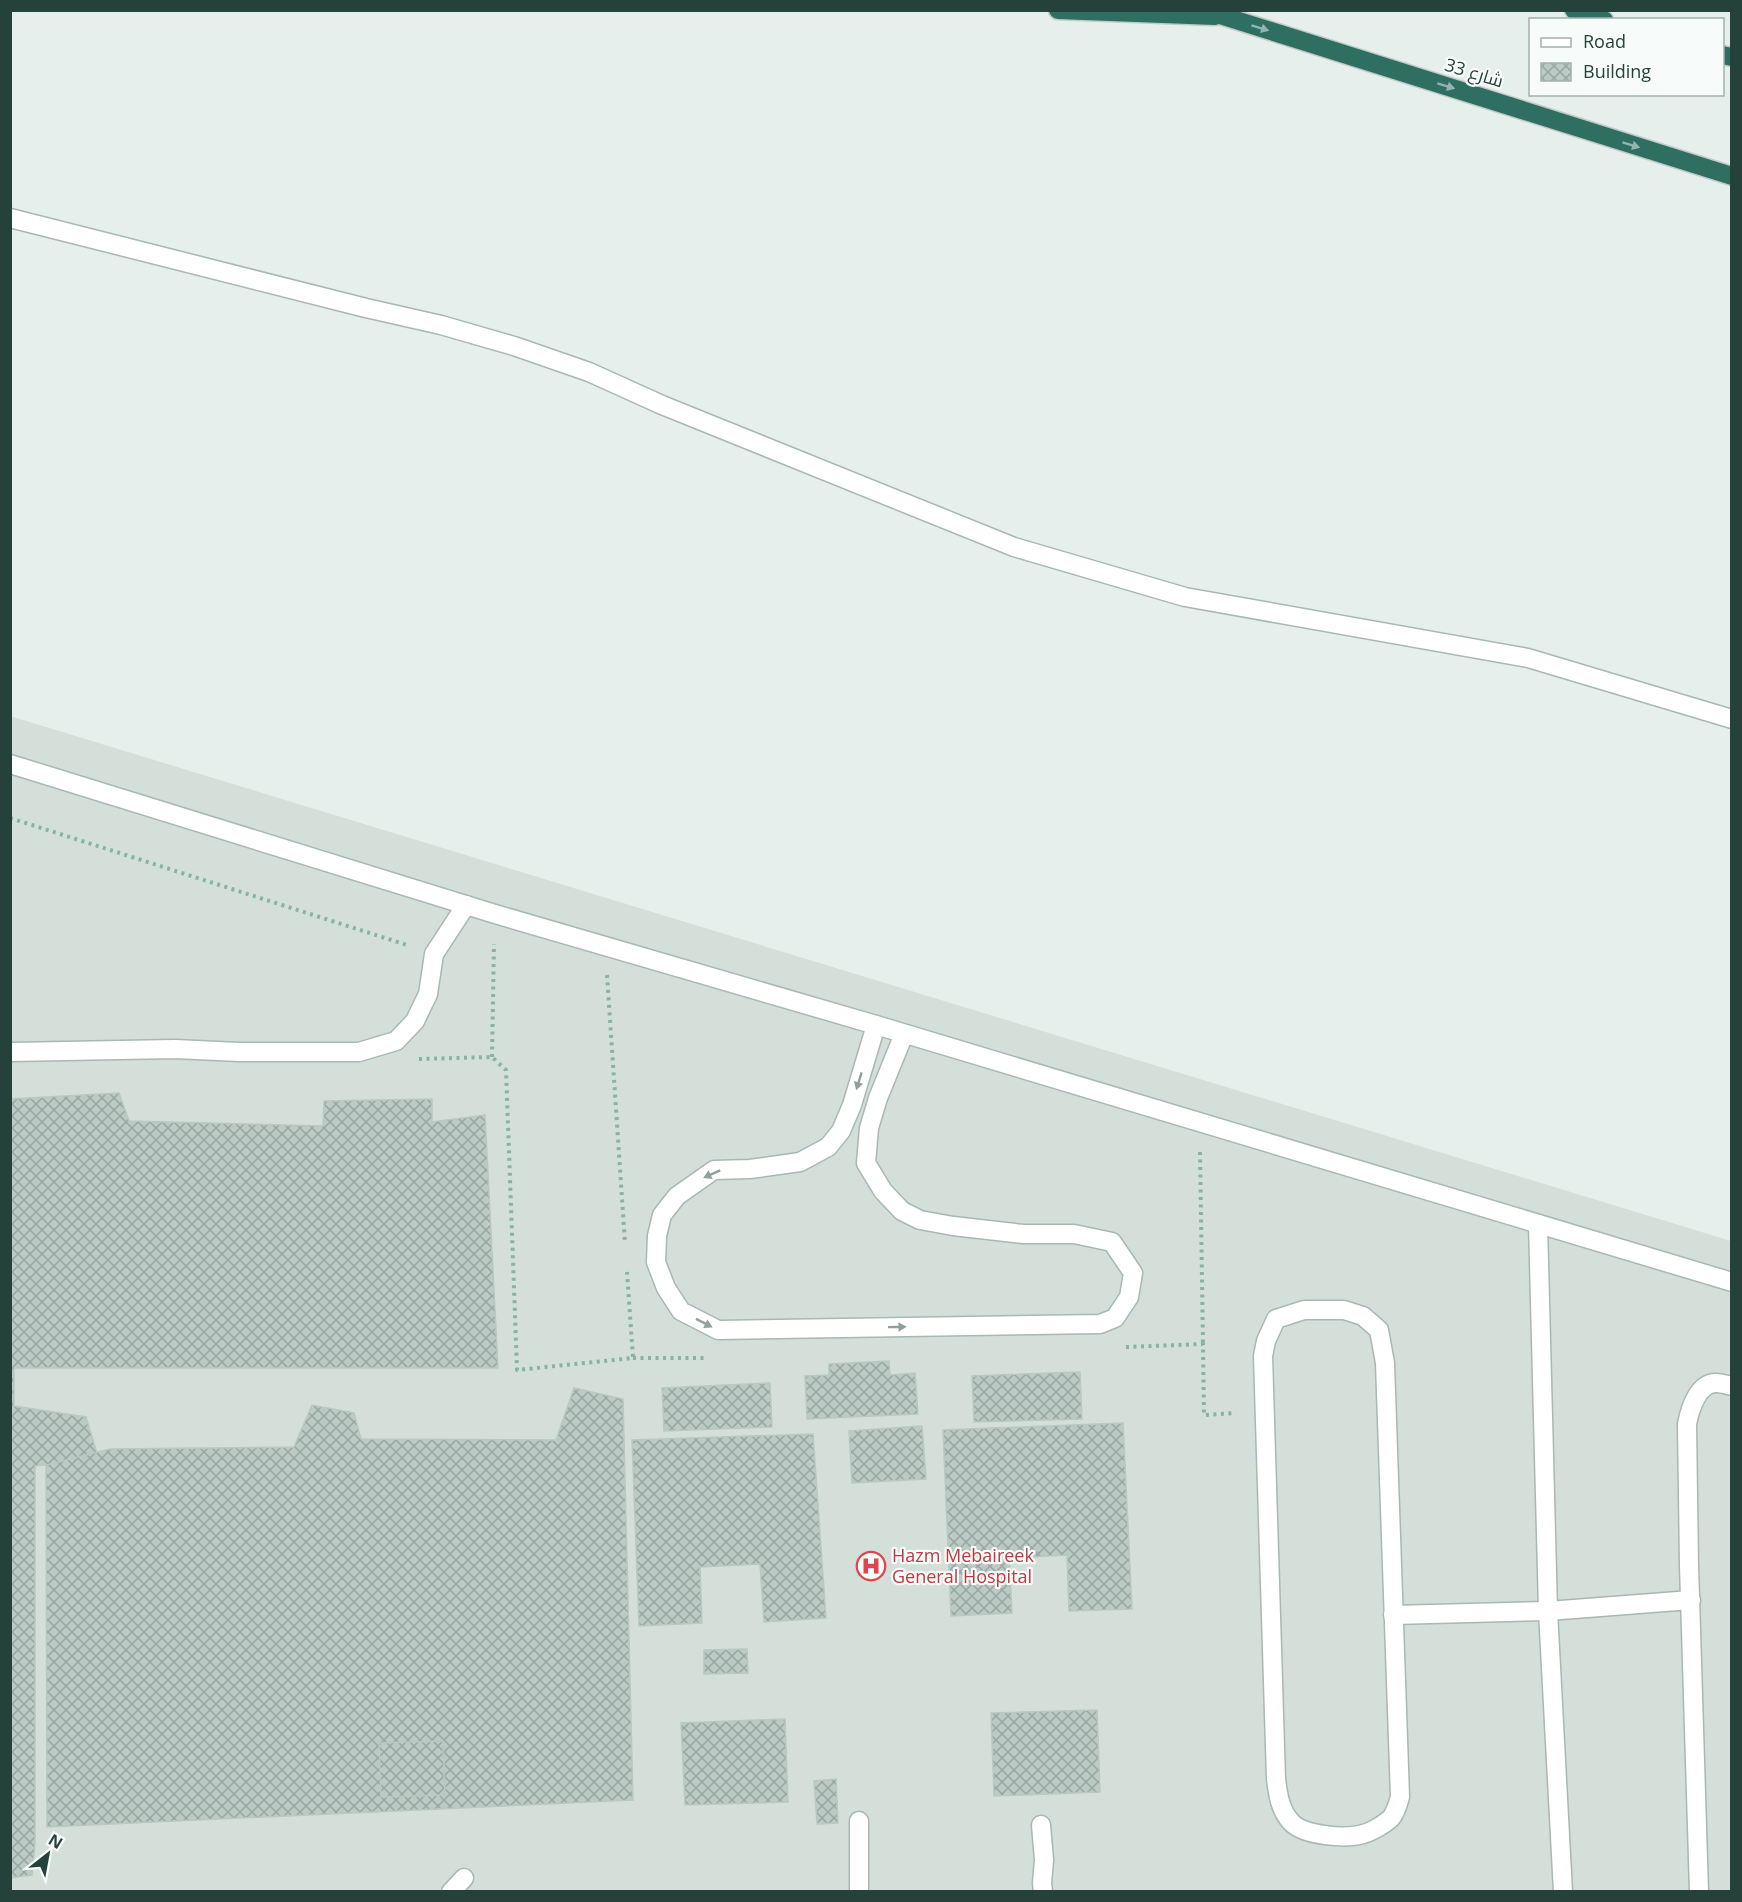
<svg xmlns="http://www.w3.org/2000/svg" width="1742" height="1902" font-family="'Open Sans',Cairo,sans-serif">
<defs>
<pattern id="building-cross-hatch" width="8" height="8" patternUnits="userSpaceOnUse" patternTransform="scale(1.5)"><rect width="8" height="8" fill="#bbcac4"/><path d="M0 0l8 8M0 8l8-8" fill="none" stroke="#98a6a0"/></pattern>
</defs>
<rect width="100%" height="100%" fill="#e6efeb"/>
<path fill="#d4dfda" d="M 10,716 L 1731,1241 L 1731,1891 L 11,1891 Z"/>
<g fill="url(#building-cross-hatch)" stroke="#b8c9c2" stroke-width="1.5">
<path d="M 119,1093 L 129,1121 L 323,1126 L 324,1101 L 432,1099 L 432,1122 L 485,1115 L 498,1368 L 14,1368 L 14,1406 L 86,1417 L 99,1460 L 35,1466 L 35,1844 L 32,1875 L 10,1878 L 10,1099 Z"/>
<path d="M 889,1361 L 890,1375 L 915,1373 L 918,1414 L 807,1419 L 805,1376 L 829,1375 L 829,1364 Z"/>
<path d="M 1080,1372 L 1082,1419 L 974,1422 L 972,1376 Z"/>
<path d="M 770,1383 L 772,1427 L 664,1431 L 662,1388 Z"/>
<path d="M 574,1388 L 623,1399 L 633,1800 L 47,1827 L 46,1465 L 110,1449 L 294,1447 L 312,1405 L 354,1413 L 361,1439 L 556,1440 Z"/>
<path d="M 1123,1423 L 1132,1609 L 1069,1611 L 1067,1555 L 1009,1558 L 1012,1613 L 951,1616 L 943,1430 Z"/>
<path d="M 922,1426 L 926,1479 L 852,1483 L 849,1431 Z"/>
<path d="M 813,1434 L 826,1618 L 764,1622 L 760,1564 L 700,1567 L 702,1623 L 639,1626 L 632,1440 Z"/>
<path d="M 747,1649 L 748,1673 L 704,1674 L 704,1650 Z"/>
<path d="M 1097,1710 L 1100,1792 L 994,1796 L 991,1713 Z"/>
<path d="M 785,1719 L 788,1802 L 685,1805 L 681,1723 Z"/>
<path d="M 443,1741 L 445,1795 L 381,1797 L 379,1743 Z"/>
<path d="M 836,1779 L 838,1823 L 817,1824 L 814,1781 Z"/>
</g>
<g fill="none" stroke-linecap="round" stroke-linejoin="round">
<g stroke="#a8b8b2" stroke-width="21">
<g id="minor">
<path d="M 10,218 L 366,308 L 441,325 L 514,346 L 589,372 L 662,405 L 1014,547 L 1185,597 L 1528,658 L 1732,719"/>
<path d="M 10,764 L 495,914 L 876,1025 L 1732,1282"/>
<path d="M 876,1025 L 852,1105 L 841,1131 L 828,1147 L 800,1162 L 750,1169 L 714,1170 L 677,1196 L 662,1215 L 657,1236 L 656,1262 L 666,1288 L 681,1311 L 718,1330 L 1100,1324 L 1115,1318 L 1129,1297 L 1133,1273 L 1112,1242 L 1074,1234 L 1023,1234 L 953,1226 L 920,1220 L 902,1211 L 883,1191 L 866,1163 L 869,1128 L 878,1098 L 904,1034"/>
<path d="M 10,1052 L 175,1049 L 239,1052 L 359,1052 L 396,1041 L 415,1021 L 428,994 L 434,954 L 466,905"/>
<path d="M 1538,1224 L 1548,1611 L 1563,1892"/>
<path d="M 1304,1310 L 1344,1310 L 1363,1316 L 1379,1330 L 1385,1363 L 1400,1797 C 1398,1804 1396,1812 1391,1818 C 1385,1824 1371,1832 1363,1834 C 1346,1839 1304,1836 1291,1822 C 1280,1810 1278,1795 1276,1779 L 1263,1356 L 1266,1341 L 1276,1319 Z"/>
<path d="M 1393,1615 L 1548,1611 L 1691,1600"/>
<path d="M 859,1821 L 859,1892"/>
<path d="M 1041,1825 L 1044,1860 L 1042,1883 L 1043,1892"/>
<path d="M 451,1892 L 464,1878"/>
<path d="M 1699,1892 L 1689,1565 L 1687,1424 C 1690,1409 1698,1382 1717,1383 C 1721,1383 1727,1385 1732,1386"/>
</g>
</g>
<g stroke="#c2cac8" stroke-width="21">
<g id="highway">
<path d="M 1058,10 L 1215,16"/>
<path d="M 1204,10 L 1732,176"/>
<path d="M 1574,10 L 1604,20"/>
<path d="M 1722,55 L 1732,57"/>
</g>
</g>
<g stroke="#86b3a5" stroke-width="4" stroke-dasharray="3 4.5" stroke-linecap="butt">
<path d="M 10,818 L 407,945"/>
<path d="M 607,975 L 625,1243"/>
<path d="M 492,1057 L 494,944"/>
<path d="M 419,1059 L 492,1057 L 506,1070 L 517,1370 L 633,1358 L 627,1272"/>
<path d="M 1200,1152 L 1203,1344"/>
<path d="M 1126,1347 L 1203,1344 L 1204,1415 L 1236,1413"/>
<path d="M 633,1358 L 707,1358"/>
</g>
<use href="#minor" stroke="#fff" stroke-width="18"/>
<use href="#highway" stroke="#2f6f62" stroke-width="18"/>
</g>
<defs><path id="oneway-solid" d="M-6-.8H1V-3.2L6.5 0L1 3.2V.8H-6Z" transform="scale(1.5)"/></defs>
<g fill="#93b5ae">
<use href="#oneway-solid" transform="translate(1260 28) rotate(17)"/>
<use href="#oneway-solid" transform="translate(1446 86) rotate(17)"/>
<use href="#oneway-solid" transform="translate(1631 145) rotate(17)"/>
</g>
<g fill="#92a09c">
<use href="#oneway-solid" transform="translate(859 1081) rotate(107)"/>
<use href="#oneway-solid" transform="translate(712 1174) rotate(156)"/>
<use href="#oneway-solid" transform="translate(704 1323) rotate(27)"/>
<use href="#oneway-solid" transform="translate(897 1327) rotate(-1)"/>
</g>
<defs>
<g id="hospital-ring" transform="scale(1.5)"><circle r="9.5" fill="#f7fbf9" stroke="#e0444e" stroke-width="1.5"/><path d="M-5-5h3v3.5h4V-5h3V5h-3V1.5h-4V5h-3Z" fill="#e0444e"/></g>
</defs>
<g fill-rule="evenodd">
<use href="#hospital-ring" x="871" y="1566"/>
</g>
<g text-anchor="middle" stroke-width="4.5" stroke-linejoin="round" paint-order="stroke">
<g font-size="18" fill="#24423a" stroke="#f7fbf9">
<text transform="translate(1474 73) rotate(17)" y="6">شارع 33</text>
</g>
<g font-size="18" fill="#be3a42" stroke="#f7fbf9" text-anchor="start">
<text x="892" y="1562">Hazm Mebaireek<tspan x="892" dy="21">General Hospital</tspan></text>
</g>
</g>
<rect width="1742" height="1902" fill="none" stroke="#24423a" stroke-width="24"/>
<rect x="1529" y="18" width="195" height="78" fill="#f7fbf9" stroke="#a3b1ad" stroke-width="1.5"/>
<rect x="1541" y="38" width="30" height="9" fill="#ffffff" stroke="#a3b1ad" stroke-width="1.5"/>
<text x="1583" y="48" font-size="18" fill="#24423a">Road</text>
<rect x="1541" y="63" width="30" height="18" fill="url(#building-cross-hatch)" stroke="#a3b1ad" stroke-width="1.5"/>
<text x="1583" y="78" font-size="18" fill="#24423a">Building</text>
<g transform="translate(48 1854) rotate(31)" stroke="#f7fbf9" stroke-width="4.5" paint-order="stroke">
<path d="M0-4.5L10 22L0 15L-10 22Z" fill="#24423a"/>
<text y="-9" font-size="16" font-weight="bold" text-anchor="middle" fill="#24423a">N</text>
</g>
</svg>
